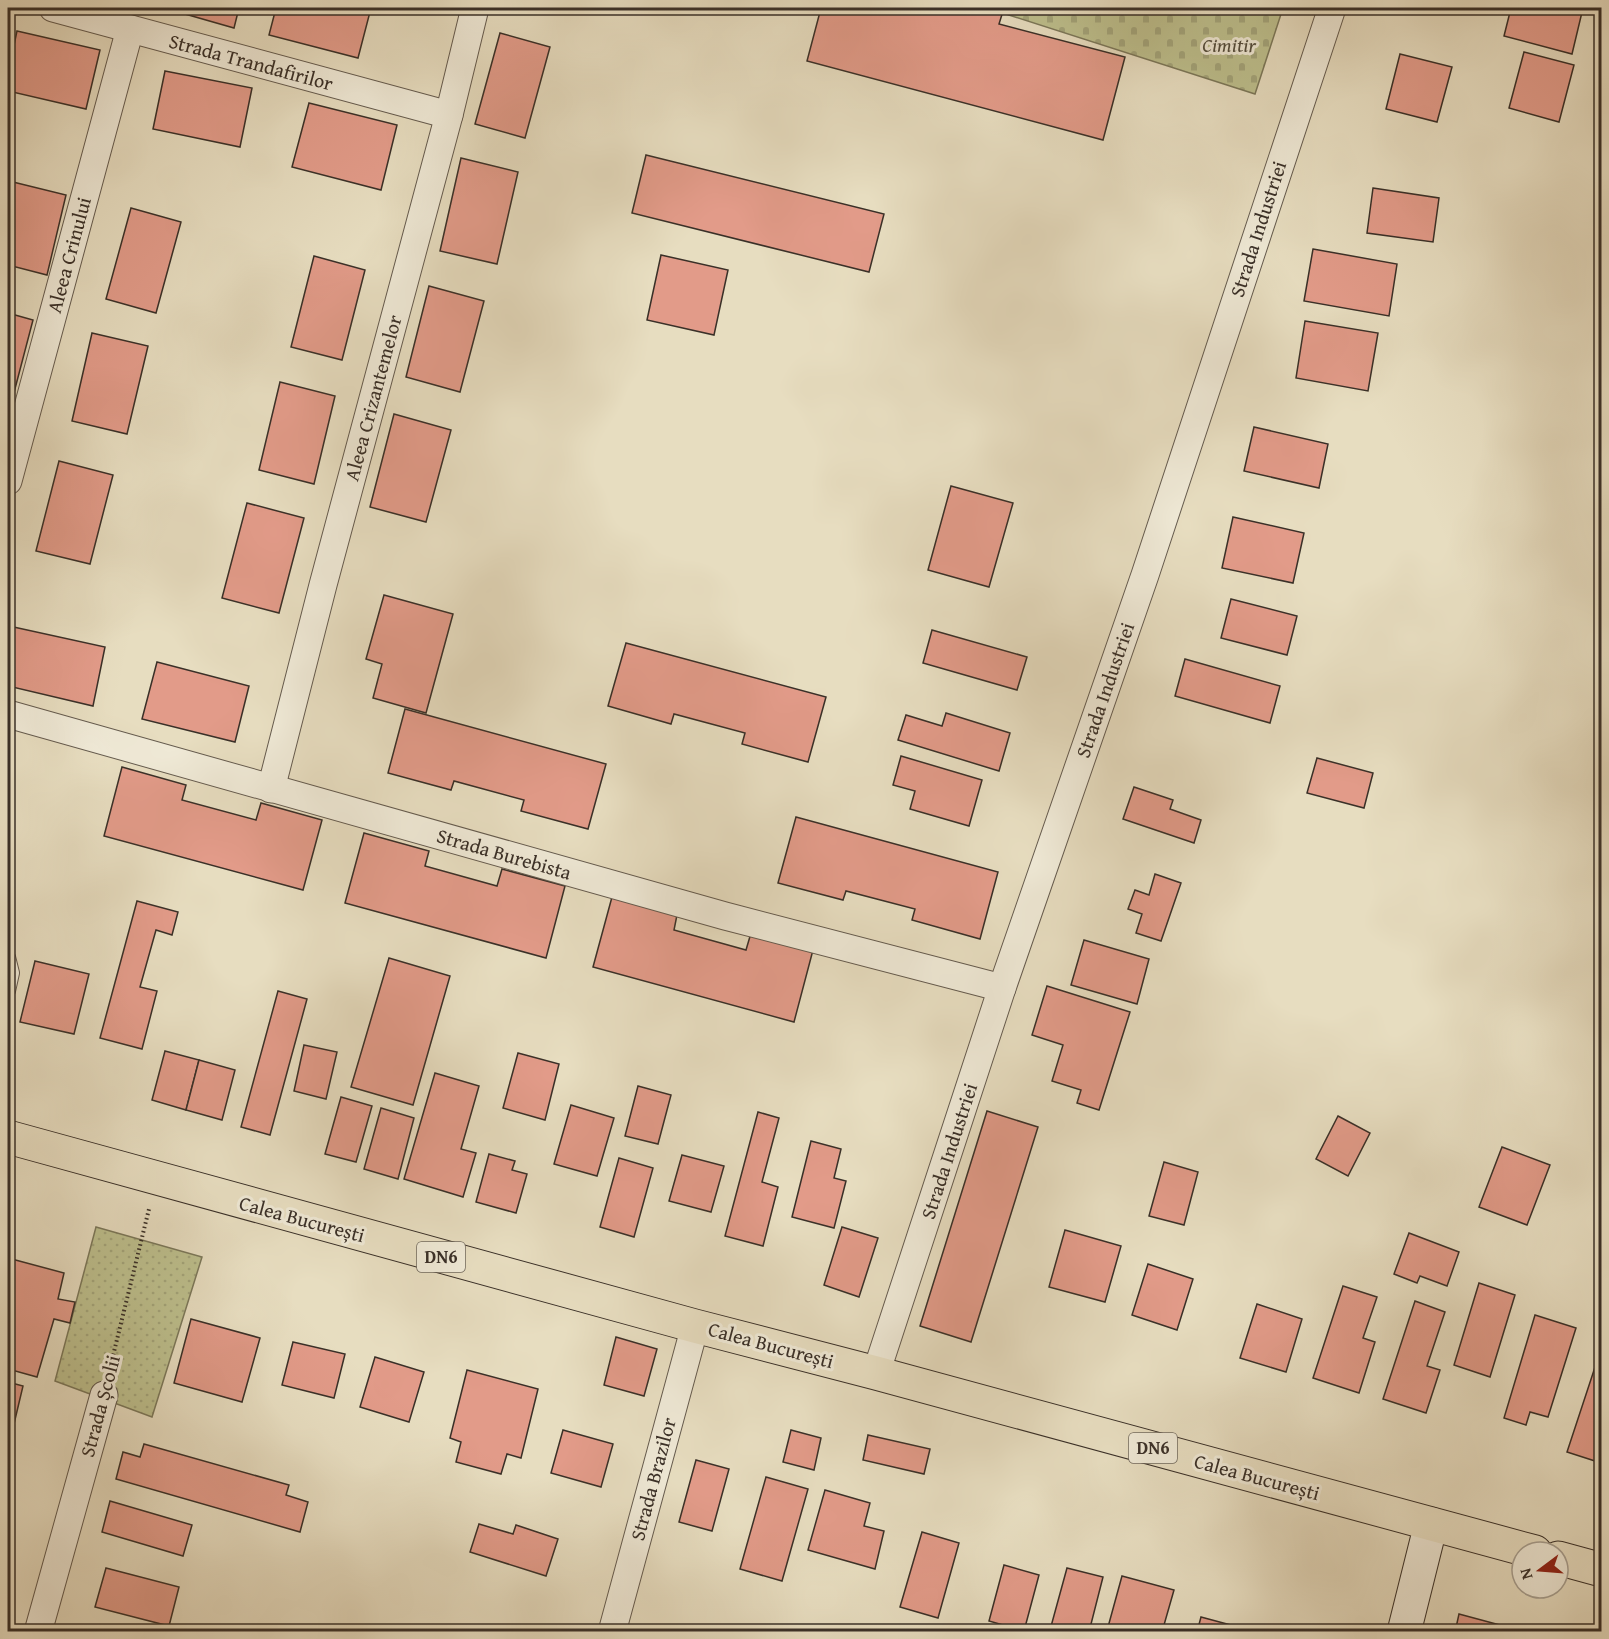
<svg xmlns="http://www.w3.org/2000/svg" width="1609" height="1639" font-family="'Gentium Book Plus',serif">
<defs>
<pattern id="green-dots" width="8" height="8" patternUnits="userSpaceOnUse" patternTransform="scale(1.5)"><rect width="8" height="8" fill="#bdbf8d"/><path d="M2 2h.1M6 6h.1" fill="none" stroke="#a3a47a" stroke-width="1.8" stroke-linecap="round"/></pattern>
<pattern id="cemetery-stones" width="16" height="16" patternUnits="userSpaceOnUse" patternTransform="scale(1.5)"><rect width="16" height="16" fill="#bdbf8d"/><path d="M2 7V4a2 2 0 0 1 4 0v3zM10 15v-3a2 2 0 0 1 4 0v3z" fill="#a3a47a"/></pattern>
</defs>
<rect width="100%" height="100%" fill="#e7ddc0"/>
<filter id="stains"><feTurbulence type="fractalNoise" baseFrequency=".00333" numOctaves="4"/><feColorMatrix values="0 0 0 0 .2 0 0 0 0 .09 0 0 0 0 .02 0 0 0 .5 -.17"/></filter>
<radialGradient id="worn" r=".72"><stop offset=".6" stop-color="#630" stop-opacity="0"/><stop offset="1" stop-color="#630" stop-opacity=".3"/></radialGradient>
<path fill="url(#green-dots)" stroke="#7c785a" stroke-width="1.5" d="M 96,1227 L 202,1257 L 152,1417 L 55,1381 Z"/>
<path fill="url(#cemetery-stones)" stroke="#7c785a" stroke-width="1.5" d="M 987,8 L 1283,8 L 1255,94 Z"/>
<g fill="#e29b89" stroke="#3a3028" stroke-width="1.5">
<path d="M 164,8 L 239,8 L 234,28 Z"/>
<path d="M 276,8 L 371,8 L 358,58 L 269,35 Z"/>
<path d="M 821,8 L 1004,8 L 999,24 L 1125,57 L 1103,140 L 807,61 Z"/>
<path d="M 1511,8 L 1583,8 L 1572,54 L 1504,36 Z"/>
<path d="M 17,31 L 100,50 L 86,109 L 8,91 L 8,73 Z"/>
<path d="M 500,33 L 550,47 L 525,138 L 475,124 Z"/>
<path d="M 1524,52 L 1574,65 L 1559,122 L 1509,108 Z"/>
<path d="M 1400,54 L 1452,67 L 1437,122 L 1386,109 Z"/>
<path d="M 165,71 L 252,88 L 240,147 L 153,129 Z"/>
<path d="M 309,103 L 397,125 L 381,190 L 292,167 Z"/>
<path d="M 646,155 L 884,214 L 869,272 L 632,213 Z"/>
<path d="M 461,158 L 518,172 L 497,264 L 440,251 Z"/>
<path d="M 13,182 L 66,195 L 47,275 L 8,265 L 8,203 Z"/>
<path d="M 1373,188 L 1439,198 L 1433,242 L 1367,233 Z"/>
<path d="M 131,208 L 181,222 L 156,313 L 106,299 Z"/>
<path d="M 1313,249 L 1397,264 L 1389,316 L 1304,301 Z"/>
<path d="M 661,255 L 728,270 L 714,335 L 647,320 Z"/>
<path d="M 314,256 L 365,270 L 342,360 L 291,347 Z"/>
<path d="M 429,286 L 484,301 L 460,392 L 406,377 Z"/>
<path d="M 8,313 L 33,320 L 11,404 L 8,403 Z"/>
<path d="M 1305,321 L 1378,333 L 1368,391 L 1296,378 Z"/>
<path d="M 92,333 L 148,346 L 127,434 L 72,421 Z"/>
<path d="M 280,382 L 335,396 L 314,484 L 259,470 Z"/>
<path d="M 394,414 L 451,430 L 426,522 L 370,507 Z"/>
<path d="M 1254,427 L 1328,444 L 1319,488 L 1244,471 Z"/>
<path d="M 59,461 L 113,475 L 90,564 L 36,551 Z"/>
<path d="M 951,486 L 1013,503 L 989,587 L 928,570 Z"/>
<path d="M 247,503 L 304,518 L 279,613 L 222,598 Z"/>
<path d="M 1233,517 L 1304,533 L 1293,583 L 1222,568 Z"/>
<path d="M 384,595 L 453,614 L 426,713 L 373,698 L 382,664 L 366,659 Z"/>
<path d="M 1231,599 L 1297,616 L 1287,655 L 1221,638 Z"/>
<path d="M 9,626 L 105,647 L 93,706 L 8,686 Z"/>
<path d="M 932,630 L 1027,657 L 1017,690 L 923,663 Z"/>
<path d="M 626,643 L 826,697 L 808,762 L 742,744 L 745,733 L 674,714 L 671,724 L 608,706 Z"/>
<path d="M 1185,659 L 1280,686 L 1270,723 L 1175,696 Z"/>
<path d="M 157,662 L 249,686 L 235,742 L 142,719 Z"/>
<path d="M 405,709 L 606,764 L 588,829 L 521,811 L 524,800 L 454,781 L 451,790 L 388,773 Z"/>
<path d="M 946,713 L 1010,733 L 999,771 L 898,740 L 906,715 L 942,726 Z"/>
<path d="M 901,756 L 982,780 L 969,826 L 910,809 L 915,791 L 893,785 Z"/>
<path d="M 1317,758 L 1373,773 L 1364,808 L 1307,793 Z"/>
<path d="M 122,767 L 186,785 L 182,800 L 256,820 L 261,803 L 322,820 L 303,890 L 104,836 Z"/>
<path d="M 1134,787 L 1173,800 L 1170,809 L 1201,820 L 1194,843 L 1123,819 Z"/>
<path d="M 796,817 L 998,872 L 980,939 L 912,920 L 915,909 L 846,891 L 843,900 L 778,883 Z"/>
<path d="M 364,833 L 429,851 L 425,866 L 497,886 L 502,869 L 565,886 L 546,958 L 345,903 Z"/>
<path d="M 1155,874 L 1181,883 L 1161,941 L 1136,933 L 1142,914 L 1128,909 L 1135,890 L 1149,895 Z"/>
<path d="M 612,897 L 677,915 L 674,930 L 746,950 L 751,933 L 813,950 L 794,1022 L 593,967 Z"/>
<path d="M 137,901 L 178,912 L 172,935 L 156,930 L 140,987 L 157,991 L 142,1049 L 100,1038 Z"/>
<path d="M 1084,940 L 1149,959 L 1137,1004 L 1071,985 Z"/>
<path d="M 389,958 L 450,976 L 413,1105 L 351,1087 Z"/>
<path d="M 35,961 L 89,974 L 74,1034 L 20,1022 Z"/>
<path d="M 1047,986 L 1130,1012 L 1099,1110 L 1077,1103 L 1081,1090 L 1052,1081 L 1063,1045 L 1032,1035 Z"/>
<path d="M 278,991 L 307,999 L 270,1135 L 241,1127 Z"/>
<path d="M 304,1045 L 337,1052 L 326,1099 L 294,1091 Z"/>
<path d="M 165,1051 L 199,1060 L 186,1110 L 152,1100 Z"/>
<path d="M 518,1053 L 559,1064 L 545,1120 L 503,1108 Z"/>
<path d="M 199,1060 L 235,1070 L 222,1120 L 186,1110 Z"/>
<path d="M 435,1073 L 479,1086 L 461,1149 L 476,1153 L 463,1197 L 404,1179 Z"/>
<path d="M 638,1086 L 671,1095 L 658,1144 L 625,1136 Z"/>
<path d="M 341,1097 L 372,1106 L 356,1162 L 325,1154 Z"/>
<path d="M 571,1105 L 614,1118 L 597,1176 L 554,1164 Z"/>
<path d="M 381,1108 L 414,1118 L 398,1179 L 364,1169 Z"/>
<path d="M 987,1111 L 1038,1127 L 971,1342 L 920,1326 Z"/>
<path d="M 758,1112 L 779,1118 L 762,1182 L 778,1187 L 763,1246 L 725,1236 Z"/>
<path d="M 1338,1116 L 1370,1133 L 1348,1176 L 1316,1159 Z"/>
<path d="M 811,1141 L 841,1149 L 834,1178 L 846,1181 L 834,1228 L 792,1217 Z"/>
<path d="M 1502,1147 L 1550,1165 L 1527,1225 L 1479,1207 Z"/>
<path d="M 489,1154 L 515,1161 L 512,1170 L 527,1174 L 516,1213 L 476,1202 Z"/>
<path d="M 682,1155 L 724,1166 L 711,1212 L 669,1201 Z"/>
<path d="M 619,1158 L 653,1168 L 634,1237 L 600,1227 Z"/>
<path d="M 1164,1162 L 1198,1172 L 1184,1225 L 1149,1216 Z"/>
<path d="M 842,1227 L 878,1238 L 859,1297 L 824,1285 Z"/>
<path d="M 1065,1230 L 1121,1246 L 1105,1302 L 1049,1287 Z"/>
<path d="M 1409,1233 L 1459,1252 L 1447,1286 L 1420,1276 L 1417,1283 L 1394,1274 Z"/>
<path d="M 8,1258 L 64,1273 L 58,1299 L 75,1302 L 70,1323 L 54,1319 L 37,1377 L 8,1369 Z"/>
<path d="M 1148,1264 L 1193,1279 L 1177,1330 L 1132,1315 Z"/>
<path d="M 1479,1283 L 1515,1295 L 1490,1377 L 1454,1365 Z"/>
<path d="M 1343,1286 L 1377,1297 L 1363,1338 L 1375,1342 L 1359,1393 L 1313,1378 Z"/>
<path d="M 1415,1301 L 1445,1312 L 1427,1366 L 1440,1370 L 1426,1413 L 1383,1399 Z"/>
<path d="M 1257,1304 L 1302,1319 L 1286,1372 L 1240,1358 Z"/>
<path d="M 1535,1315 L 1576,1328 L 1548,1417 L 1530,1412 L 1526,1425 L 1504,1418 Z"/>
<path d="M 191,1319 L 260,1338 L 242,1402 L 174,1383 Z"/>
<path d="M 616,1337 L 657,1349 L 644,1396 L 604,1385 Z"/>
<path d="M 293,1342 L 345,1354 L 334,1398 L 282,1385 Z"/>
<path d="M 1600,1352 L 1602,1443 L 1595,1461 L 1567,1452 Z"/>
<path d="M 375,1357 L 424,1372 L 409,1422 L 360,1407 Z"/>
<path d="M 467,1370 L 538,1389 L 521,1458 L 507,1454 L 501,1474 L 456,1462 L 461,1442 L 450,1438 Z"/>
<path d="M 8,1382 L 23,1386 L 8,1449 Z"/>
<path d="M 563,1430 L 613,1444 L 601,1487 L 551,1473 Z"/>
<path d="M 791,1430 L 821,1438 L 814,1470 L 783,1462 Z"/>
<path d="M 868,1435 L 930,1449 L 924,1474 L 863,1460 Z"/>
<path d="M 144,1444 L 289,1485 L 286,1495 L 308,1502 L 300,1532 L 116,1479 L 123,1452 L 140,1457 Z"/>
<path d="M 696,1460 L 729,1469 L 712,1531 L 679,1522 Z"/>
<path d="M 766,1477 L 808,1489 L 782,1581 L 740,1569 Z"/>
<path d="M 825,1490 L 870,1503 L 864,1526 L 884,1531 L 875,1569 L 808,1550 Z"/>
<path d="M 110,1501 L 192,1525 L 183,1556 L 102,1532 Z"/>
<path d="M 479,1524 L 513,1534 L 516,1525 L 558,1539 L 546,1576 L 470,1552 Z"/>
<path d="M 922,1532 L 959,1543 L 938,1618 L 900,1607 Z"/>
<path d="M 1004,1565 L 1039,1575 L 1024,1631 L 989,1621 Z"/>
<path d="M 106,1568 L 179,1587 L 169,1626 L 95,1607 Z"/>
<path d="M 1067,1568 L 1103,1577 L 1089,1632 L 1050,1630 Z"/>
<path d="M 1122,1576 L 1174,1590 L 1162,1632 L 1125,1632 L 1108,1627 Z"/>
<path d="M 1459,1614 L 1526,1632 L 1455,1632 Z"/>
<path d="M 1201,1617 L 1253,1631 L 1197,1632 Z"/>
</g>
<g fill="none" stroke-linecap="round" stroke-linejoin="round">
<g stroke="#655b4e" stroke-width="16">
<path id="lane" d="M 8,957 L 12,973 L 8,991"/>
</g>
<g stroke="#655b4e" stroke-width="29">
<g id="street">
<path d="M 53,8 L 449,115"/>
<path d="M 8,481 L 130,29"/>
<path d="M 8,714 L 725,916 L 1002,988"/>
<path d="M 271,789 L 323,585 L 449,115 L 475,8"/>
<path d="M 876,1373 L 1002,988 L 1145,575 L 1332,8"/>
<path d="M 38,1632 L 104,1395"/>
<path d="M 612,1632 L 695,1326"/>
</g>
</g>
<g stroke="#3a3028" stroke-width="35">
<path id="secondary" d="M 1404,1632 L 1431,1524"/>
</g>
<g stroke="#3a3028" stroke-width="35">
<g id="primary">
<path d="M 8,1137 L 695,1326 L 876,1373 L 1535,1552"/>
<path d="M 1558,1558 L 1602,1570"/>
</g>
</g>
<path stroke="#3a3028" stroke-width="4" stroke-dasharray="1.5 3" stroke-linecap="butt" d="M 110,1368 L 149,1209"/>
<use href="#lane" stroke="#efe9d6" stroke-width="14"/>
<use href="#street" stroke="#efe9d6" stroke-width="27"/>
<use href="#secondary" stroke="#efe9d6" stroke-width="33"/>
<use href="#primary" stroke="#e7ddc0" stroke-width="33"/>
</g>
<g text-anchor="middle" stroke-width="6" stroke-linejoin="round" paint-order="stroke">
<g fill="#efe9d6" stroke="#70685c" stroke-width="1.5">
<rect x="417" y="1242" width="48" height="30" rx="4.5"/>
<rect x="1129" y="1433" width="48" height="30" rx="4.5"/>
</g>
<g font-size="18" font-weight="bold" fill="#3a3028">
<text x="441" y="1263">DN6</text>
<text x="1153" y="1454">DN6</text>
</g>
<g font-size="20" font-style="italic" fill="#544d3c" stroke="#efe9d6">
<text x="1229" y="52">Cimitir</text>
</g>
<g font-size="20" fill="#3a3028" stroke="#efe9d6">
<text transform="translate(251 62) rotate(15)" y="7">Strada Trandafirilor</text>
<text transform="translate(1258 229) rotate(-72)" y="7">Strada Industriei</text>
<text transform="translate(69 255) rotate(-75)" y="7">Aleea Crinului</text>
<text transform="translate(373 398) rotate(-75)" y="7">Aleea Crizantemelor</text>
<text transform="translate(1105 690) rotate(-71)" y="7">Strada Industriei</text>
<text transform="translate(504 854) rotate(16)" y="7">Strada Burebista</text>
<text transform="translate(949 1151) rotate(-72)" y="7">Strada Industriei</text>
<text transform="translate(302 1219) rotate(15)" y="7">Calea București</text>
<text transform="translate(771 1345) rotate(15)" y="7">Calea București</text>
<text transform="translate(100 1406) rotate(-75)" y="7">Strada Școlii</text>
<text transform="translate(1257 1477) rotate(15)" y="7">Calea București</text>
<text transform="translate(653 1479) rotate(-75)" y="7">Strada Brazilor</text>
</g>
</g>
<rect width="1609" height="1639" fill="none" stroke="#e7ddc0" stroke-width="30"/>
<rect x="9" y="9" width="1591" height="1621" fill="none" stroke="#3a3028" stroke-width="3"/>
<rect x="15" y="15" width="1579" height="1609" fill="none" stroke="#3a3028" stroke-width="1.5"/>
<g transform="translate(1540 1570) rotate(254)"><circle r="28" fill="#efe9d6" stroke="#a79f90" stroke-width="1.5"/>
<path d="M0-4.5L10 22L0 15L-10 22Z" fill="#8f2418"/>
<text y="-9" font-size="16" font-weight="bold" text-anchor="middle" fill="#3a3028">N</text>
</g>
<rect width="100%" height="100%" filter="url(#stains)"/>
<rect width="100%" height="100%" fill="url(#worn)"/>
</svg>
